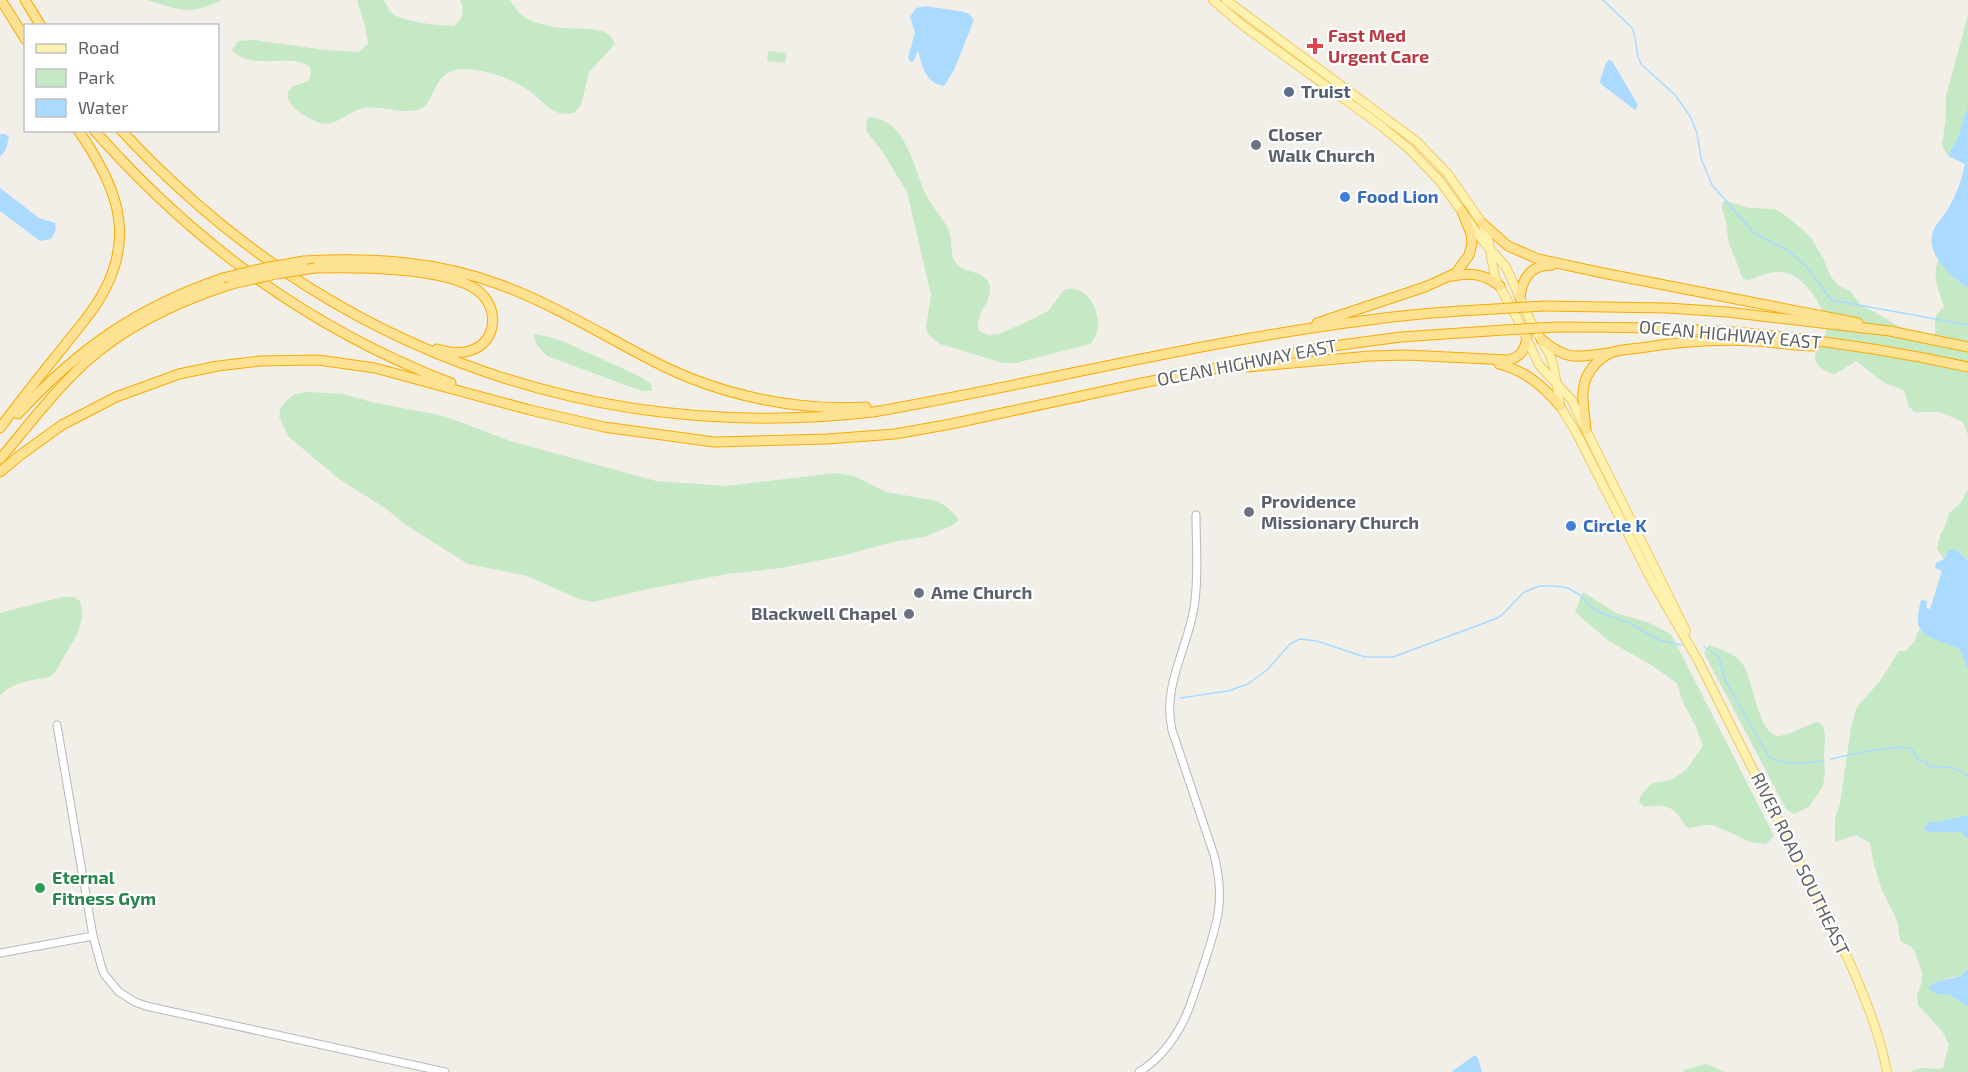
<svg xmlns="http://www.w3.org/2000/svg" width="1968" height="1072" font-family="'Exo 2',sans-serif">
<rect width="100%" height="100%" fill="#f1efe8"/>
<g fill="#c5e8c5">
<path d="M 147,0 L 222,0 C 188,16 181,10 147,0 Z"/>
<path d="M 357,0 L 384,0 C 386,5 388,10 392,13 C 402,22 440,26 454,26 C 463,20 465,9 460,0 L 510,0 C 513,5 517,11 522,15 C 531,23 551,27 563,28 C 580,30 609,24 615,44 L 589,72 L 581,105 L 574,113 C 548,118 543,97 523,87 C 507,77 486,70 467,69 C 430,67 437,105 418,110 C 400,114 382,105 364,108 C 350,110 340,123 326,124 C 314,124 276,102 291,88 C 295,85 303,83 308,81 L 311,75 L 310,67 C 291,52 251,72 232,50 L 238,41 L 254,40 L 325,50 L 359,52 L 368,44 L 365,26 Z"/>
<path d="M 1968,15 L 1968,106 L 1958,137 L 1948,156 L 1942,145 L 1946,118 L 1946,96 Z"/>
<path d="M 768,51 L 786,53 L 785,63 L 767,61 Z"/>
<path d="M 868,117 C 909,119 913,172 929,200 C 935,211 945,220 949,231 C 952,240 951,250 953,258 C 959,276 989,268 990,288 C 991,304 974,314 979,331 L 988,335 L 999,334 L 1035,318 L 1048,311 L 1064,290 C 1091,281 1109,325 1090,344 L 1016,363 L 1003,363 L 940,344 L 928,334 L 926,327 L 931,295 L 907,192 L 882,151 L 867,132 L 866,125 Z"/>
<path d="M 1726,201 L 1750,208 L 1774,209 L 1782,213 L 1801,228 L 1812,239 L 1824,260 L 1831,277 L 1838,285 L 1850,291 L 1860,304 L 1897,325 L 1910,336 L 1934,339 C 1938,324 1930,318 1944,307 C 1939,291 1931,276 1939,259 L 1956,280 L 1968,288 L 1968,435 L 1963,422 L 1940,412 L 1914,412 L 1908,405 L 1905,391 L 1883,382 L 1856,361 L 1835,374 C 1827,373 1816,367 1815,358 C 1815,348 1825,342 1826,332 C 1828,310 1804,272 1780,272 C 1769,271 1758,277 1748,280 L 1743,279 L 1728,240 L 1726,222 L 1722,208 L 1723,202 Z"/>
<path d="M 534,334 L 550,337 L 562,341 L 639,376 L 651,384 L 652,391 L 643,391 L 628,386 L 547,356 L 536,344 Z"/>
<path d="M 308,392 L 344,394 L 371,402 L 444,416 L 510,441 L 656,481 L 727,486 L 835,473 L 854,476 L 886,492 L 937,501 L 947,507 L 958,518 L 958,521 L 951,526 L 924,537 L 893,542 L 841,556 L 781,568 L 727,574 L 648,589 L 593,602 L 579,599 L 527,576 L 468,564 L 406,525 L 385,508 L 339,479 L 289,437 L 279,417 L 281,407 L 288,399 L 296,394 Z"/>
<path d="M 1968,489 L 1968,561 L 1957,550 L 1945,554 L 1944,559 L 1937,549 C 1938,536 1947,526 1949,513 L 1960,504 Z"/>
<path d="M 1583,592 L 1616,613 L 1647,622 L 1671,634 L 1774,836 L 1766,844 L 1751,842 L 1713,825 L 1705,825 L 1689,828 C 1682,824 1682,819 1677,813 C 1668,804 1656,805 1644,807 L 1639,802 L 1641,795 L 1652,783 L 1671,780 L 1686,770 L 1703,746 L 1696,727 L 1682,700 L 1677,683 L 1653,666 L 1609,641 L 1575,612 Z"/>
<path d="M 62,597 L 74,597 L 79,600 C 89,619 72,644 62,660 C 59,666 56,672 51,676 C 48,678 42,678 38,679 C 23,682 10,684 0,696 L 0,613 Z"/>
<path d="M 1919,630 C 1932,638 1946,642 1960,649 L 1968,671 L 1968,968 L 1960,976 L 1948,978 L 1930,985 L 1940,994 L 1947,994 L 1968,1007 L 1968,1072 L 1910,1072 C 1925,1064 1929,1071 1943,1068 L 1949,1044 L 1942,1031 L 1918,1005 L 1917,995 L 1922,982 L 1922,972 L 1915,952 L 1911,946 L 1903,943 L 1900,940 L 1897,920 L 1882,890 L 1874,865 L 1870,843 L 1856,835 L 1835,842 L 1835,817 L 1840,804 L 1851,727 L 1857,707 L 1880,681 L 1899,651 L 1906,651 L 1914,642 Z"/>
<path d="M 1709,645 C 1720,649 1734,653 1742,663 C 1753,678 1758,733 1777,736 C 1785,737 1806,726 1816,722 L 1819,722 L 1824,728 L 1825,735 L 1824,758 L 1825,770 L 1823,786 L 1809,807 L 1794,814 L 1786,809 L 1704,653 Z"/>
<path d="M 1706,1064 L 1725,1072 L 1683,1072 L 1684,1070 Z"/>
</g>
<g fill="#aadaff">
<path d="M 926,6 L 964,12 L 969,14 L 974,20 L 954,70 L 944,86 C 925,83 923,67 918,51 L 913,62 L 910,61 L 908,58 L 915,32 L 910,17 L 916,8 Z"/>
<path d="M 1609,60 L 1612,61 L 1638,105 L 1635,110 L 1601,84 L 1600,81 L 1606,63 Z"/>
<path d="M 1968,106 L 1968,288 C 1952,278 1925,254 1933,232 C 1935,224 1942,219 1946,212 C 1956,197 1961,182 1965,164 L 1948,156 L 1958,137 Z"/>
<path d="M 0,134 L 5,134 L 9,137 L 6,149 L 0,157 Z"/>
<path d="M 0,188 L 39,218 L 55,223 L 56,230 L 51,239 L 40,241 L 0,211 Z"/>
<path d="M 1948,550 L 1957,550 L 1968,561 L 1968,671 L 1960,649 C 1930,634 1910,642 1921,600 L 1927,601 L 1926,608 L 1930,609 L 1942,571 L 1935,568 L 1936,563 L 1944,559 Z"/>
<path d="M 1968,815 L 1968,839 L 1961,832 L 1930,832 L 1924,830 L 1927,823 L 1942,821 Z"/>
<path d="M 1968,968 L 1968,1007 L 1948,994 L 1936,994 L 1929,989 L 1929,986 C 1941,978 1950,980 1960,976 C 1963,974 1965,971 1968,968 Z"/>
<path d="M 1475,1055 L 1478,1058 L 1482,1072 L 1451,1072 Z"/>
</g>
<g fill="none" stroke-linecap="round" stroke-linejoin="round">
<g stroke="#aadaff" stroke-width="1.5">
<path d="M 1603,0 L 1632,28 C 1638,40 1634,54 1642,65 L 1675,95 L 1690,116 L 1697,133 L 1701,158 L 1712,185 L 1754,233 L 1787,250 L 1808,268 L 1831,300 L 1968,325"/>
<path d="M 1704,647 L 1719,657 L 1725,680 L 1769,757 C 1785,766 1806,764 1824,760"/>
<path d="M 1180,698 L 1228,691 L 1248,684 L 1267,670 L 1290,644 L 1300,639 L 1317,641 L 1365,657 L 1393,657 L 1495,619 L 1502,615 L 1523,593 L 1529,590 L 1540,586 L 1554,586 L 1568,588 L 1580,595 L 1595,610 L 1601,613 L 1627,622 L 1659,640 L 1681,645"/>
<path d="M 1831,759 C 1844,756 1902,743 1911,749 C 1914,751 1917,758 1919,761 L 1926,760 L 1928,766 C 1945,769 1954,763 1968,777"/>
</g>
<g stroke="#b5b8bc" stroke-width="9">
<g id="minor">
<path d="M 57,725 L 93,936 L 101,965 L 104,974 L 119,992 L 135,1002 L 146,1006 L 445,1072"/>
<path d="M 0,953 L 93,936"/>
<path d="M 1139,1072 C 1160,1059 1173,1042 1184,1020 C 1192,1003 1197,985 1203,967 C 1217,924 1226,901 1214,855 L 1172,730 C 1162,686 1187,650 1194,608 C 1199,577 1196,545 1196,515"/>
</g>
</g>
<g stroke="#f2c960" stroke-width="10">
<g id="major">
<path d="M 1213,0 L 1241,24 L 1380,125 L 1408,148 L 1440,181 L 1482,240 L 1506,267 L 1530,320 L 1550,355 L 1554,368 L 1560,406 L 1576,432 L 1652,581 L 1699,662 L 1850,963 C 1865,998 1880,1034 1887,1072"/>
<path d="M 1226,0 L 1416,141 L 1448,174 L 1482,223 L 1488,238 L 1495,278 L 1518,320 L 1539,365 L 1572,400 L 1581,420 L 1686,631"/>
</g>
</g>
<g stroke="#f9ab00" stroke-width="11">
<g id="highway">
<path d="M 1,0 L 26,40"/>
<path d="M 25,0 L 41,26"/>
<path d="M 94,130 C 195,244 309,328 451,383"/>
<path d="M 121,130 C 319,344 583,445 873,412 C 1039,383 1202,341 1369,320 C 1411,314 1453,311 1495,309"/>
<path d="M 1482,223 L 1508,246 L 1538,259 L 1603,273 L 1858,323"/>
<path d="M 304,261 C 371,257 437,261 501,285 C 555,305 604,336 655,362 C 719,395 794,411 866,407"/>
<path d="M 315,268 C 354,267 445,267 477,290 C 500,307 498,343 469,351 C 458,354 447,352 437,349"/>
<path d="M 1452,276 C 1471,272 1484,274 1500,286"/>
<path d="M 1520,298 C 1522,279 1530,265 1552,265"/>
<path d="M 1544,306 L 1667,308 L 1727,312 L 1890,331 L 1968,347"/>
<path d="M 1317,323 L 1425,287 L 1456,273 L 1469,255 L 1472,243 L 1471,234 L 1462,211"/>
<path d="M 1557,327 C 1620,327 1683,328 1746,333 C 1820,340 1895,351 1968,367"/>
<path d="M 1541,339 C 1567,361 1576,357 1608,353"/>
<path d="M 1499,364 C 1526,371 1543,386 1560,406"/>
<path d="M 1248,367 L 1370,356 L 1407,355 L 1508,360 C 1521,357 1525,350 1527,337"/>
<path d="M 18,414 C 79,348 138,307 223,278"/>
<path d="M 0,428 C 21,400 43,372 65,345 C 78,328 93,312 103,293 C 137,232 114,182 78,130"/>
<path d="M 1586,430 C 1585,412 1579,394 1587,376 C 1592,366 1602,356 1613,352 C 1622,349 1632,349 1640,348 C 1677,342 1717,339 1754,341 C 1774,342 1794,346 1814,346"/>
<path d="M 0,459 C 28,426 54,391 86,362 C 128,324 179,301 232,284"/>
<path d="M 0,472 L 19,456 L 62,425 L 116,397 L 179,374 L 218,366 L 260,361 L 318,360 L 375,368 L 530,410 L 604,427 L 714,442 L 827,439 L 895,434 L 951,424 L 1137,384 L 1318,348 L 1401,337 L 1504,330"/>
</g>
</g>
<use href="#minor" stroke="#fff" stroke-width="7"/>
<use href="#major" stroke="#fff2af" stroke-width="8"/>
<use href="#highway" stroke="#fde293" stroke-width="9"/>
<g stroke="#f9ab00" stroke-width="11" stroke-linecap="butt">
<g id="highway-bridge">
<path d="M 223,278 L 264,268 L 304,261"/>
<path d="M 232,284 L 276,274 L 315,268"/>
<path d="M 1495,309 L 1544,306"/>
<path d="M 1504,330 L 1557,327"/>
</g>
</g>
<use href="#highway-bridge" stroke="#fde293" stroke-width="9"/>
</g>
<path fill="#e0444e" stroke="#fff" stroke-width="2" d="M1312 37h6v6h6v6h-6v6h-6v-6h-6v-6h6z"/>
<circle fill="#5c6f8a" stroke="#fff" stroke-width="2" cx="1289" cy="92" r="6"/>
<g fill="#6b7280" stroke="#fff" stroke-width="2">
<circle cx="1256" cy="145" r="6"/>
<circle cx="1249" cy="512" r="6"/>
<circle cx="919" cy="593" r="6"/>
<circle cx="909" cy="614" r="6"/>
</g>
<g fill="#3f7fe0" stroke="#fff" stroke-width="2">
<circle cx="1345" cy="197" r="6"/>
<circle cx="1571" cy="526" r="6"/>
</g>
<circle fill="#2e9e5b" stroke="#fff" stroke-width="2" cx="40" cy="888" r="6"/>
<g text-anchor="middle" stroke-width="4.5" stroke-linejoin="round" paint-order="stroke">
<g font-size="18" font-weight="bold" fill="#be3a42" stroke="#fff" text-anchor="start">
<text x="1328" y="42">Fast Med<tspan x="1328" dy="21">Urgent Care</tspan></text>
</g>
<g font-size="18" font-weight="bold" fill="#4e5e75" stroke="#fff" text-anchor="start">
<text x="1301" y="98">Truist</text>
</g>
<g font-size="18" font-weight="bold" fill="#5b616d" stroke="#fff" text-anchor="start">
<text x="1268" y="141">Closer<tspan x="1268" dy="21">Walk Church</tspan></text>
<text x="1261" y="508">Providence<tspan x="1261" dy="21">Missionary Church</tspan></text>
<text x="931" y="599">Ame Church</text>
<text x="897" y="620" text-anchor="end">Blackwell Chapel</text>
</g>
<g font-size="18" font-weight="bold" fill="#366cbe" stroke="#fff" text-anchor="start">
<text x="1357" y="203">Food Lion</text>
<text x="1583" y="532">Circle K</text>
</g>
<g font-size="18" fill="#5f6368" stroke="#fff">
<text transform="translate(1730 335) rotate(5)" y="6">OCEAN HIGHWAY EAST</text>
<text transform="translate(1247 363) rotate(-11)" y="6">OCEAN HIGHWAY EAST</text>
<text transform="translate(1800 864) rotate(64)" y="6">RIVER ROAD SOUTHEAST</text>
</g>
<g font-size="18" font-weight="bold" fill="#27864d" stroke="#fff" text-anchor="start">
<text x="52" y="884">Eternal<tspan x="52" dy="21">Fitness Gym</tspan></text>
</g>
</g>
<rect x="24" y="24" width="195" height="108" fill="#ffffff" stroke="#bfc1c3" stroke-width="1.5"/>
<rect x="36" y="44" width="30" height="9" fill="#fff2af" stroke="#bfc1c3" stroke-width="1.5"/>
<text x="78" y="54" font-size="18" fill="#5f6368">Road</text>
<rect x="36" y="69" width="30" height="18" fill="#c5e8c5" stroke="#bfc1c3" stroke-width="1.5"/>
<text x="78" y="84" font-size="18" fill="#5f6368">Park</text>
<rect x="36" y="99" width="30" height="18" fill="#aadaff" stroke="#bfc1c3" stroke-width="1.5"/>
<text x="78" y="114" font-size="18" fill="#5f6368">Water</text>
</svg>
